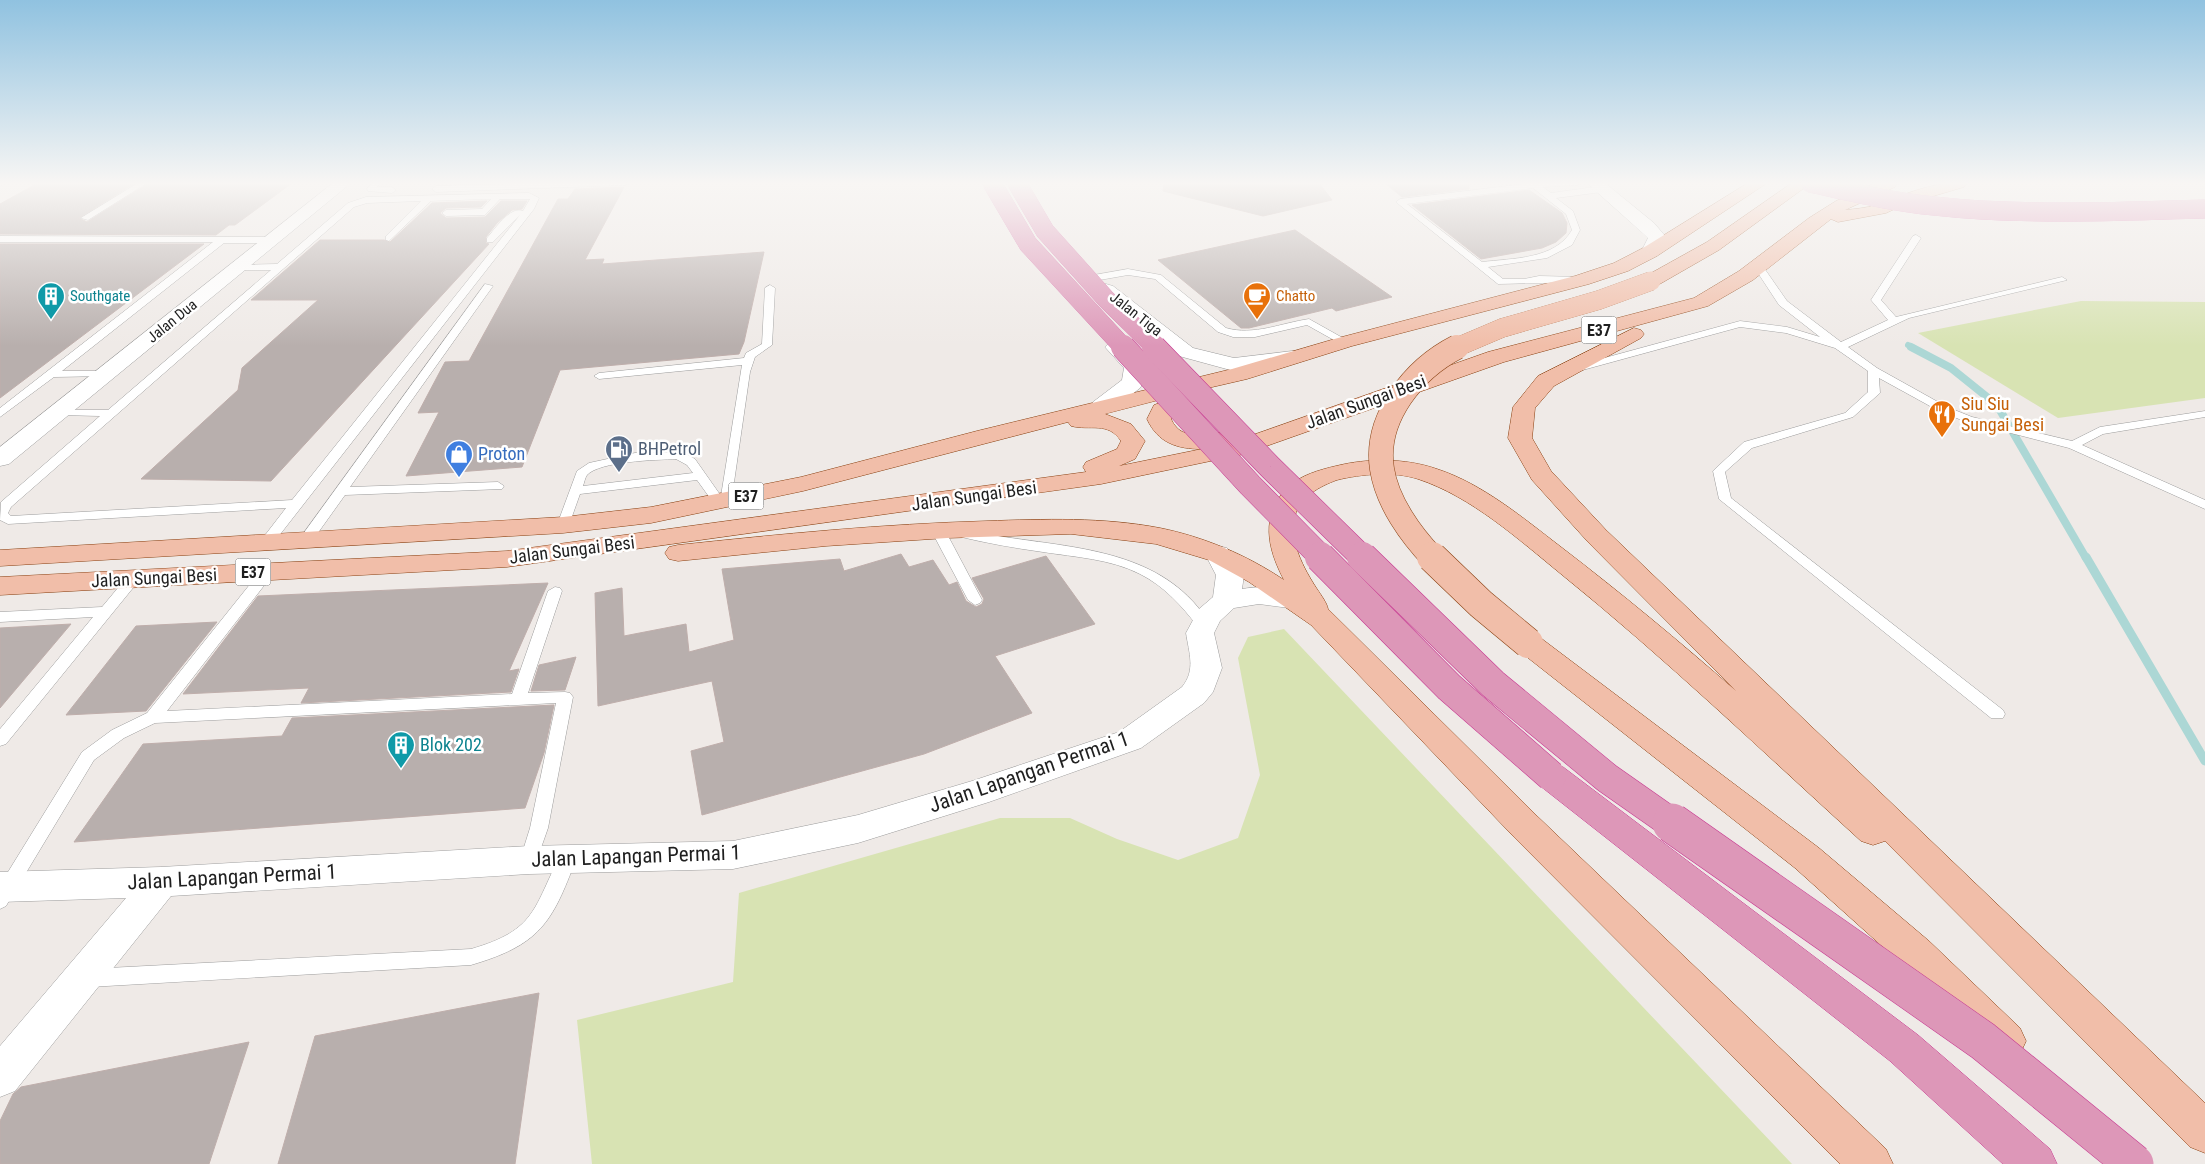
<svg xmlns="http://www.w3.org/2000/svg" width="2205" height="1164" font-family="'Roboto Condensed',sans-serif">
<rect width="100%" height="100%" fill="#efeae7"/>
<g fill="#d8e3b3">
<path d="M 2081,301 L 2205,302 L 2205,398 L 2058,418 L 1918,333 Z"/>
<path d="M 1284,629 L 1792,1164 L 592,1164 L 577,1020 L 733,982 L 739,893 L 1000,818 L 1070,818 L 1117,839 L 1178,860 L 1238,838 L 1260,775 L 1238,658 L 1248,637 Z"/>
</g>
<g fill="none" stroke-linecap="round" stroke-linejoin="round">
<path stroke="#acd7d5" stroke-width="6" d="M 1908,345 L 1914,348"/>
<path stroke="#acd7d5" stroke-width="8" d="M 1911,347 L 1951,368 L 1997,405 L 2086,558"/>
<path stroke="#acd7d5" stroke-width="9" d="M 2086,557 L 2205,761"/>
</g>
<g fill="#b8afad" stroke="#bfaeab">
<path d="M 38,183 L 135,183 L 79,218 L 87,222 L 149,183 L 292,183 L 235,225 L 229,225 L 216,235 L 0,234 L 0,204 Z"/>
<path d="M 1164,183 L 1319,183 L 1332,200 L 1263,216 L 1163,191 Z"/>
<path d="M 1385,183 L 1469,183 L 1469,189 L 1402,197 Z"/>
<path d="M 624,187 L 585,260 L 604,259 L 602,264 L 764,252 L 744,342 L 739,354 L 560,370 L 522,467 L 406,476 L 439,412 L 418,413 L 445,362 L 469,361 L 558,199 L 568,199 L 575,189 Z"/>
<path d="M 1529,190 L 1562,213 L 1567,223 L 1566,233 L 1556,242 L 1542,248 L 1481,259 L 1412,205 Z"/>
<path d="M 487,201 L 481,207 L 446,208 L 440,213 L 446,218 L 485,217 L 501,201 L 527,201 L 522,209 L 512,210 L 497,223 L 486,237 L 486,243 L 489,244 L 271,481 L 141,479 L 238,390 L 242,368 L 318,300 L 251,300 L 320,240 L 384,240 L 390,242 L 432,203 Z"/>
<path d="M 1295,230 L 1392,297 L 1336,311 L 1332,308 L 1249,328 L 1241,328 L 1158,260 Z"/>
<path d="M 0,244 L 204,244 L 0,398 Z"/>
<path d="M 901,554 L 909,567 L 933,560 L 949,585 L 957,582 L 966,601 L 976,607 L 982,604 L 984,599 L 972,578 L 1046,556 L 1095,624 L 995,656 L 1032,713 L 924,754 L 702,815 L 691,751 L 724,742 L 712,681 L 598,706 L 595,593 L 622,588 L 624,636 L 686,624 L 689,652 L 734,640 L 722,569 L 840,559 L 844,571 Z"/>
<path d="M 548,583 L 509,671 L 519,669 L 511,692 L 301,703 L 309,688 L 183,694 L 258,596 Z"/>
<path d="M 217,622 L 146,711 L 66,715 L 136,626 Z"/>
<path d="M 71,624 L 0,708 L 0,628 Z"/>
<path d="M 576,657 L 565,690 L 531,691 L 539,665 Z"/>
<path d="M 554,705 L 544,753 L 525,808 L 74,842 L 143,744 L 282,736 L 292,718 Z"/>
<path d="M 539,993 L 515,1164 L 278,1164 L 315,1036 Z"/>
<path d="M 249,1042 L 209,1164 L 0,1164 L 0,1121 L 13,1094 L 21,1087 Z"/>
</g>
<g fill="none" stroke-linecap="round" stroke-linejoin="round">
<g stroke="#9c9c9c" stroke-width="1">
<g id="service">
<path d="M 0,183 L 7,183 L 0,186 Z"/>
<path d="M 138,183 L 147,183 L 88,220 L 81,218 Z"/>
<path d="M 372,183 L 380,183 L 377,187 L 392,187 L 396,190 L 392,193 L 368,191 L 367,189 Z"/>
<path d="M 554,183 L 629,183 L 625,185 L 436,192 L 432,189 L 436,186 Z"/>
<path d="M 1533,183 L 1581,183 L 1577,185 L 1543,187 L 1551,193 L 1602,186 L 1606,189 L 1602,192 L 1556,198 L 1573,211 L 1580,230 L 1572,245 L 1547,258 L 1488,267 L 1503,279 L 1524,279 L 1539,276 L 1580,277 L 1583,278 L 1583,282 L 1498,284 L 1396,202 L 1400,199 ZM 1533,188 L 1566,214 L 1572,230 C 1555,260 1512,258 1482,262 L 1407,204 Z"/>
<path d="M 529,193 L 539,198 L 534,209 L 271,546 L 266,547 L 259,543 L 286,508 L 8,524 L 0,520 L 1,502 L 100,416 L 58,415 L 54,414 L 54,410 L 108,410 L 271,270 L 239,270 L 236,269 L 236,265 L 277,264 L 348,203 L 366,197 ZM 491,199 L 482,209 L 446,210 L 442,213 L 446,216 L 485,215 L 500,199 L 530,199 L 523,211 C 510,206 495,229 487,238 L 487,242 L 493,242 L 520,215 L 292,500 L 11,516 L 8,513 L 11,507 L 354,207 L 367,203 L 421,201 L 386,236 L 386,240 L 389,241 L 431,201 Z"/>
<path d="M 1916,235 L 1921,238 L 1881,300 L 1896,317 L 2062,277 L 2067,280 L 1909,318 L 1848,347 L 1877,368 L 1947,407 L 1972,417 L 2072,441 L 2100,427 L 2205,411 L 2205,417 L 2103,434 L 2082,445 L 2205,500 L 2205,509 L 2069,448 L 1964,421 L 1939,411 L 1879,378 L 1880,393 L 1853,417 L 1752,448 L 1725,472 L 1731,498 L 2003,710 L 2005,714 L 2003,718 L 1991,718 L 1719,499 L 1713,471 L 1744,442 L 1845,413 L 1868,392 L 1868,371 L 1835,348 L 1786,333 L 1740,327 L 1579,371 L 1574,368 L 1575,366 L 1740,321 L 1787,327 L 1820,337 L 1779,305 L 1754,267 L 1759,264 L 1762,265 L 1787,301 L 1841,342 L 1888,320 L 1871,300 L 1913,236 Z"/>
<path d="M 0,236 L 272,237 L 277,240 L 272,243 L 224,243 L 62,371 L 106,371 L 110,372 L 110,376 L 54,377 L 0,417 L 0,408 L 213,242 L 0,242 Z"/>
<path d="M 1128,269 L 1161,275 L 1226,328 C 1254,336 1281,323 1309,319 L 1350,342 L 1345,345 L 1341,344 L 1307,325 L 1255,337 L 1233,337 L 1218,332 L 1155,279 L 1128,275 L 1094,281 L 1089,278 L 1094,275 Z"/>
<path d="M 485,284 L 493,286 L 350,487 L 498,482 L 504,486 L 502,489 L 345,495 L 310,544 L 300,544 L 298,541 Z"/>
<path d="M 770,285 L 775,288 L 772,345 L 755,357 L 750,372 L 731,503 L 715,505 L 697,480 L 580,494 L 569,525 L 563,529 L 558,528 L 557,525 L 577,471 L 589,463 L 635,453 L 682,452 L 695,459 L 721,496 L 742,365 L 599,379 L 594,376 L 599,373 L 744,358 L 746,353 L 762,344 L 765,288 ZM 676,459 L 687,465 L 693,473 L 583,486 C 584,483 585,478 587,475 C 600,461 656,460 676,459 Z"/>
<path d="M 939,528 L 946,532 L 982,600 L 980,603 L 975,605 L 968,600 L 932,532 Z"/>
<path d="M 962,529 C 1049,550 1157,538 1210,624 L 1208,627 L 1198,627 C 1182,606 1164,586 1140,574 C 1111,559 1075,557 1043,552 C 1014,548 986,543 957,536 L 955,533 L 957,530 Z"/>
<path d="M 268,567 L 273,568 L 275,571 L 273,574 L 167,711 L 512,694 L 548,591 L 555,587 L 560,588 L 562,591 L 528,693 L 565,692 L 570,693 L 573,697 L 548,828 L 535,865 L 529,867 L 523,865 L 520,860 L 530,828 L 556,703 L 155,723 L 124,738 L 94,760 L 6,906 L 0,909 L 0,885 L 82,752 L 112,730 L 147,713 L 263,568 Z"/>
<path d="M 132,576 L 137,577 L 139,580 L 137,583 L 6,744 L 0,746 L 0,729 L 93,617 L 0,622 L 0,612 L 102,607 L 127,577 Z"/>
<path d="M 567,852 L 573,854 L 576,859 C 552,924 539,945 471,965 L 89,987 L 82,984 L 79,978 L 82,972 L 89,969 L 471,949 C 537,930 533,908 561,854 Z"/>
</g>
</g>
<g stroke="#9c9c9c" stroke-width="1">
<g id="minor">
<path d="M 333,183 L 351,183 L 9,464 L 0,466 L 0,447 Z"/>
<path d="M 1587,183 L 1605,183 L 1654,223 L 1666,237 L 1657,256 L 1643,256 L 1641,252 L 1648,238 Z"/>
<path d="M 1106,284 L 1113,286 L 1193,348 L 1234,358 L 1292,351 L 1300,352 L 1303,357 L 1300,362 L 1292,363 L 1234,371 L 1179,356 L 1099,294 L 1096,290 L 1099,286 Z"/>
<path d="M 1116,341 L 1123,343 L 1146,367 L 1143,383 L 1140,388 L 1109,412 L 1101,414 L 1093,412 L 1090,407 L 1093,402 L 1122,380 L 1124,368 L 1105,347 L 1109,343 Z"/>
<path d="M 1218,546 L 1227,548 L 1244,575 L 1242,589 C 1263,585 1286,588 1307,594 L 1311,600 L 1307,606 L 1297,609 L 1259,604 L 1234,608 L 1220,621 L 1214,633 L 1222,668 L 1213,692 L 1204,703 L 1141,748 L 989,802 L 858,843 L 733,869 L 529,874 L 171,896 L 15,1091 L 0,1097 L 0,1046 L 126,898 L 0,902 L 0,872 L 161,867 L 529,846 L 733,841 L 858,815 L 972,781 L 1119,732 L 1182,687 C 1196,670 1189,653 1186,633 L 1199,609 L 1213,597 L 1216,575 L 1205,554 L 1209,548 Z"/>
</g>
</g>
<g stroke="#894011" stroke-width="1">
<g id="primary">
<path d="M 1748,183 L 1767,183 L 1657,256 L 1628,271 L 1589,284 L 1352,346 L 1247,379 L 1195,391 L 1203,393 L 1206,398 L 1203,403 L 1172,414 L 1171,419 C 1183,445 1207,429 1228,434 L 1232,439 L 1230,443 L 1488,352 L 1694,298 L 1739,271 L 1809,218 L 1836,201 L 1875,183 L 1897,183 L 1895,187 L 1845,210 C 1855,209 1866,208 1876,205 C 1906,194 1934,181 1966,183 L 1964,187 L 1903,205 L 1886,213 L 1838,222 L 1831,219 L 1753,280 L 1708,306 L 1504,362 L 1244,454 L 1101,484 L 507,567 L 0,595 L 0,577 L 507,551 L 1086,472 L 1083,467 L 1086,462 L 1117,449 L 1121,441 C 1108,421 1090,431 1071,426 L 1068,422 L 803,491 L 651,523 L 563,533 L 0,566 L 0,550 L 563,517 L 651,507 L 801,477 L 977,431 L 1232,369 L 1338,338 L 1575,276 L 1614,263 L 1643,248 ZM 1186,393 L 1154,405 L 1147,419 C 1158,443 1177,449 1202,449 L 1119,466 L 1135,459 L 1145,441 L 1131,424 L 1105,414 Z"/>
<path d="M 1792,183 L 1811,183 L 1719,250 L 1658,285 L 1644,285 L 1641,281 L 1644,277 L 1707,242 Z"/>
<path d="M 1634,328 L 1641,330 L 1644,334 L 1641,338 L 1554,386 L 1535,408 L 1532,438 L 1551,471 L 1606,530 L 2205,1103 L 2205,1153 L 2190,1147 L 1885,841 L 1873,845 L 1861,841 C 1762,751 1665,658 1561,574 C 1518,539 1472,497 1418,479 C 1394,471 1361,474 1337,480 C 1320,486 1300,497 1295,516 C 1288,540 1304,569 1317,589 C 1321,595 1327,603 1328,609 L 1537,816 L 1886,1149 L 1893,1164 L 1840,1164 L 1513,836 L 1311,625 L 1249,582 L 1209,560 L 1156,544 L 1071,534 L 947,538 L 826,546 L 678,561 L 669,559 L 665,553 L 669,547 L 678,545 C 781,534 883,524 987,521 C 1044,519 1103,517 1160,528 C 1204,537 1247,555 1284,580 C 1267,548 1260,515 1288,487 C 1301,475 1319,470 1336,466 C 1368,458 1405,458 1437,469 C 1483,484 1523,518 1561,547 C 1621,593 1679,641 1736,691 L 1588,542 L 1532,480 L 1508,438 L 1513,407 L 1538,376 Z"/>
<path d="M 1528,633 L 1538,636 L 1819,848 L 1929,941 L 2020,1028 L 2026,1041 L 2020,1054 L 2006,1060 L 1992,1054 L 1903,965 L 1795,868 L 1518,650 L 1513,643 L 1518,636 Z"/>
</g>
</g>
<g stroke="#c73a91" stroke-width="1">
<path id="motorway" d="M 1551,763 L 1563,767 L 1918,1035 L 2050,1149 L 2057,1164 L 2003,1164 L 1890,1061 L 1539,785 L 1535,776 L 1539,767 Z"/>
</g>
<use href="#service" fill="#fff" fill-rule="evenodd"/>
<use href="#minor" fill="#fff" fill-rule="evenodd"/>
<use href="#primary" fill="#f1bea9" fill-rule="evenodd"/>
<use href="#motorway" fill="#dd97b8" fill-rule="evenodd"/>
<g stroke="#894011" stroke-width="19" stroke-linecap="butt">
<path id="primary-bridge-far2" d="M 1455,348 L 1502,328 L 1599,300 L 1651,281"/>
</g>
<g stroke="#894011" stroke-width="25" stroke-linecap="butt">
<path id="primary-bridge-far1" d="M 1433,558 C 1411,535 1387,502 1382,469 C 1374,418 1414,369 1457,347"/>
</g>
<g stroke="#894011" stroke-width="31" stroke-linecap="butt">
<path id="primary-bridge" d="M 1432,557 L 1481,604 L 1528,643"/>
</g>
<g stroke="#c73a91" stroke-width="19" stroke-linecap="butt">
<g id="motorway-bridge-far3">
<path d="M 992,183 L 1028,244 L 1124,348"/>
<path d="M 1017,183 L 1045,231 L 1106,299 L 1156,348"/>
<path d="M 1810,183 C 1851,192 1892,202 1934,206 C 2024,216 2115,211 2205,209"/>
</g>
</g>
<g stroke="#c73a91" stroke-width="25" stroke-linecap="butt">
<g id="motorway-bridge-far2">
<path d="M 1123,347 L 1250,485 L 1322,558"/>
<path d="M 1154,347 L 1270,467 L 1363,558"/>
</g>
</g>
<g stroke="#c73a91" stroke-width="31" stroke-linecap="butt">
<g id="motorway-bridge-far1">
<path d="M 1320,557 L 1449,687 L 1551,776"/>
<path d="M 1362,557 L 1493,684 L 1607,778 L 1674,825"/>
</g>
</g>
<g stroke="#c73a91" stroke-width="40" stroke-linecap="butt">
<path id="motorway-bridge" d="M 1672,823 L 1983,1041 L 2134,1164"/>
</g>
<use href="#primary-bridge-far2" stroke="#f1bea9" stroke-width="19"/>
<use href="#primary-bridge-far1" stroke="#f1bea9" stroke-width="24"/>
<use href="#primary-bridge" stroke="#f1bea9" stroke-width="30"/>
<use href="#motorway-bridge-far3" stroke="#dd97b8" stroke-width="19"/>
<use href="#motorway-bridge-far2" stroke="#dd97b8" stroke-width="24"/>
<use href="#motorway-bridge-far1" stroke="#dd97b8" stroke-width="30"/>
<use href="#motorway-bridge" stroke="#dd97b8" stroke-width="39"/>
</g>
<linearGradient id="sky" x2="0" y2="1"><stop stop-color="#90c2e0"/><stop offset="0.53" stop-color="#f8f6f4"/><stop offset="1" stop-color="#f8f6f4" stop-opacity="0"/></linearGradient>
<rect width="2205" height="346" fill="url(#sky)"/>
<defs>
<g id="building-pin" transform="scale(1.4375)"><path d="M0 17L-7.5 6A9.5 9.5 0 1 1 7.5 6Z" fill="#0f9aa8" stroke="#fff"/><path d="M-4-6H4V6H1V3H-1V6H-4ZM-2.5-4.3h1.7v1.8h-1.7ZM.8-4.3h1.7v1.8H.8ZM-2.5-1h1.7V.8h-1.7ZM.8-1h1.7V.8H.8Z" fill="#fff"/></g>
<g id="cafe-pin" transform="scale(1.4375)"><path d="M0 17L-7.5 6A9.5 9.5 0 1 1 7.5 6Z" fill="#e8710a" stroke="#fff"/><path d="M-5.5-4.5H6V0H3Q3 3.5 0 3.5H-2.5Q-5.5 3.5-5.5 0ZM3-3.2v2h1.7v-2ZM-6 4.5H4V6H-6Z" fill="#fff"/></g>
<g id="restaurant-pin" transform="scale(1.4375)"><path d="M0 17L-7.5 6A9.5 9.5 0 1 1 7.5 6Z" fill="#e8710a" stroke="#fff"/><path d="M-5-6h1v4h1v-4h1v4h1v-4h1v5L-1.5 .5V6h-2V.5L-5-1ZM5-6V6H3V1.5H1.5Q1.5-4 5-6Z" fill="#fff"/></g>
<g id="fuel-pin" transform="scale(1.4375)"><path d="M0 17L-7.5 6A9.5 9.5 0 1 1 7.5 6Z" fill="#5c6f8a" stroke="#fff"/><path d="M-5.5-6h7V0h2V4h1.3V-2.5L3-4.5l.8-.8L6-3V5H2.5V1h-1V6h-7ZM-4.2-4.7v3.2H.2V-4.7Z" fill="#fff"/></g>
<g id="shop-pin" transform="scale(1.4375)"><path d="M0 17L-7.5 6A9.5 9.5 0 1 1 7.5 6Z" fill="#3f7fe0" stroke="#fff"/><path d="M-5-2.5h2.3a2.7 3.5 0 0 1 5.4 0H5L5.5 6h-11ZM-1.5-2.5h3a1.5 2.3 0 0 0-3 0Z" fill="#fff"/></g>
</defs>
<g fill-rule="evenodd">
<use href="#building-pin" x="51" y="296"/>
<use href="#cafe-pin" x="1257" y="296"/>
<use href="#restaurant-pin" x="1942" y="414"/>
<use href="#fuel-pin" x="619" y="449"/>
<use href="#shop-pin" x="459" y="454"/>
<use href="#building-pin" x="401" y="745"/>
</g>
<g text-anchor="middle" stroke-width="5" stroke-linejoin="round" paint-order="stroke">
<g font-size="15" fill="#0d838f" stroke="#fff" text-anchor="start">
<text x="70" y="301">Southgate</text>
</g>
<g font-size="15" fill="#c56008" stroke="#fff" text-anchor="start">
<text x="1276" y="301">Chatto</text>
</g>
<g font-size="15" fill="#1f1f1f" stroke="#fff">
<text transform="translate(1136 314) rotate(38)" y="5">Jalan Tiga</text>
<text transform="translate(172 321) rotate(-39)" y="5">Jalan Dua</text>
</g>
<g fill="#fff" stroke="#626262" stroke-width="1">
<rect x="1581.5" y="316.5" width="35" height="27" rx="4"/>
<rect x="728.5" y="482.5" width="35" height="27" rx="4"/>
<rect x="235.5" y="558.5" width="35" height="27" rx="4"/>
</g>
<g font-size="16" font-weight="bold" fill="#1f1f1f">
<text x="1599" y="336">E37</text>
<text x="746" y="502">E37</text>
<text x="253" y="578">E37</text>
</g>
<g font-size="18" fill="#1f1f1f" stroke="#fff">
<text transform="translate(1366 402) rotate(-20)" y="6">Jalan Sungai Besi</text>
<text transform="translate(974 496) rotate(-8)" y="6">Jalan Sungai Besi</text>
<text transform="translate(572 550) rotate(-7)" y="6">Jalan Sungai Besi</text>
<text transform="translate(154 578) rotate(-3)" y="6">Jalan Sungai Besi</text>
</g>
<g font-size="18" fill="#c56008" stroke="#fff" text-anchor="start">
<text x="1961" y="410">Siu Siu<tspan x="1961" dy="21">Sungai Besi</tspan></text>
</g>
<g font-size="18" fill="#4e5e75" stroke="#fff" text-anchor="start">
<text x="638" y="455">BHPetrol</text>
</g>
<g font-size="18" fill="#366cbe" stroke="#fff" text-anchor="start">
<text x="478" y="460">Proton</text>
</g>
<g font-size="18" fill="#0d838f" stroke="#fff" text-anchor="start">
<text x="420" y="751">Blok 202</text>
</g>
<g font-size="21" fill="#1f1f1f" stroke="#fff">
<text transform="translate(1029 772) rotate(-19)" y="7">Jalan Lapangan Permai 1</text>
<text transform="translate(636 856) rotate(-2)" y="7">Jalan Lapangan Permai 1</text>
<text transform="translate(232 877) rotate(-3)" y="7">Jalan Lapangan Permai 1</text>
</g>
</g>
</svg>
